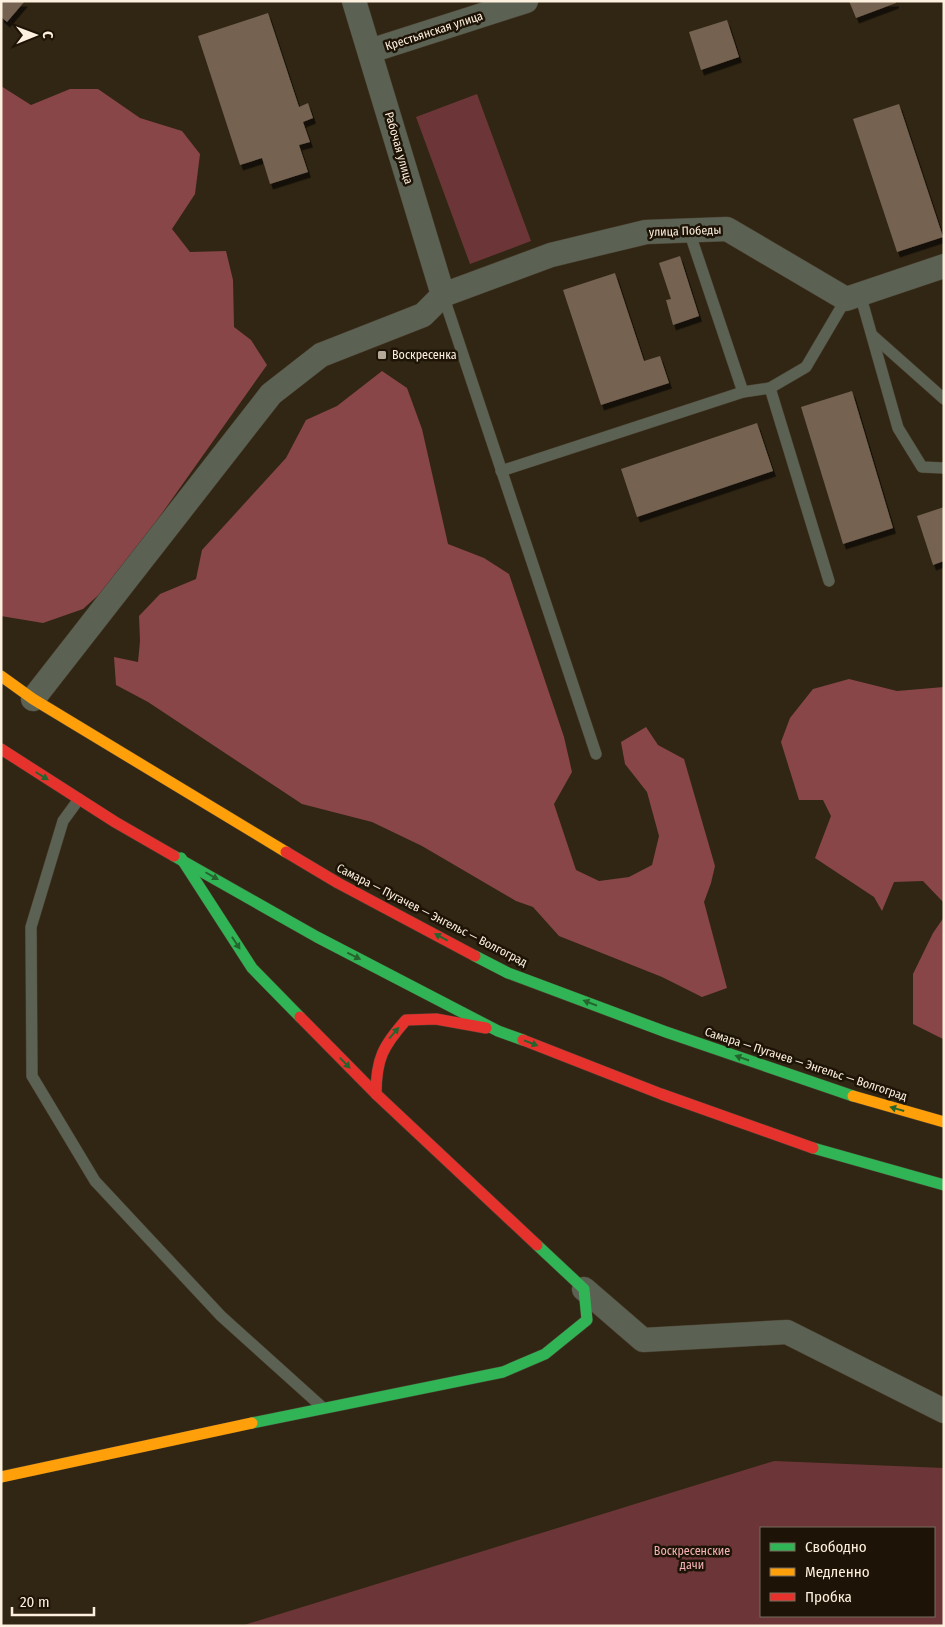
<svg xmlns="http://www.w3.org/2000/svg" width="945" height="1627" font-family="'Fira Sans Condensed',sans-serif">
<defs>
<filter id="shadow"><feDropShadow dx="3" dy="5.5" stdDeviation="0" flood-color="#0009"/></filter>
</defs>
<rect width="100%" height="100%" fill="#312613"/>
<g fill="#6c3638" fill-rule="evenodd">
<path d="M 477,94 L 531,241 L 470,264 L 416,117 Z"/>
<path d="M 774,1461 L 944,1468 L 944,1626 L 241,1626 ZM 761,1528 L 934,1528 L 934,1616 L 761,1616 Z"/>
</g>
<g fill="#884649">
<path d="M 1,86 L 31,105 L 70,89 L 98,89 L 140,118 L 182,131 L 200,154 L 195,194 L 172,229 L 190,252 L 226,251 L 233,280 L 234,327 L 251,340 L 267,365 L 114,581 L 83,609 L 43,623 L 1,616 Z"/>
<path d="M 382,371 L 407,388 L 422,429 L 448,544 L 484,558 L 509,574 L 564,737 L 572,772 L 554,804 L 576,870 L 599,881 L 629,877 L 652,865 L 659,836 L 647,792 L 625,764 L 621,742 L 646,727 L 658,745 L 684,759 L 715,866 L 711,883 L 704,902 L 727,988 L 702,997 L 662,977 L 559,936 L 533,907 L 516,901 L 422,846 L 372,822 L 302,804 L 148,702 L 116,685 L 114,657 L 138,662 L 140,641 L 139,616 L 160,594 L 196,579 L 202,550 L 286,458 L 306,420 L 337,406 Z"/>
<path d="M 849,679 L 897,691 L 944,687 L 944,903 L 923,881 L 894,882 L 882,911 L 874,897 L 815,858 L 831,816 L 823,800 L 799,800 L 781,742 L 790,718 L 813,689 Z"/>
<path d="M 944,917 L 944,1039 L 943,1039 L 913,1024 L 913,974 L 933,933 Z"/>
</g>
<g fill="#746251" filter="url(#shadow)">
<path d="M 1,1 L 25,1 L 7,22 L 1,17 Z"/>
<path d="M 849,1 L 896,1 L 896,3 L 856,18 Z"/>
<path d="M 268,13 L 299,107 L 308,103 L 313,118 L 303,122 L 310,142 L 299,145 L 308,172 L 270,184 L 262,158 L 240,165 L 198,36 Z"/>
<path d="M 727,20 L 739,57 L 701,70 L 689,32 Z"/>
<path d="M 899,104 L 943,237 L 897,252 L 853,119 Z"/>
<path d="M 680,256 L 699,316 L 673,325 L 666,300 L 671,299 L 659,263 Z"/>
<path d="M 615,273 L 644,361 L 660,356 L 669,383 L 601,405 L 563,290 Z"/>
<path d="M 852,391 L 893,528 L 843,544 L 801,407 Z"/>
<path d="M 757,423 L 773,471 L 637,517 L 621,469 Z"/>
<path d="M 944,507 L 944,561 L 933,565 L 917,516 Z"/>
</g>
<g fill="none" stroke-linecap="round" stroke-linejoin="round">
<g stroke="#4b4132" stroke-width="12">
<g id="lane">
<path d="M 689,231 L 743,392"/>
<path d="M 860,294 L 898,428 L 922,467 L 944,468"/>
<path d="M 443,295 L 596,754"/>
<path d="M 872,335 L 944,399"/>
<path d="M 770,388 L 806,367 L 846,299"/>
<path d="M 501,471 L 743,392 L 770,388 L 829,581"/>
<path d="M 79,799 L 63,821 L 31,927 L 32,1076 L 95,1181 L 221,1316 L 322,1407"/>
</g>
</g>
<g stroke="#4b4132" stroke-width="25">
<g id="street">
<path d="M 354,1 L 443,295"/>
<path d="M 370,51 L 526,1"/>
<path d="M 33,699 L 271,394 L 321,355 L 423,315 L 443,295 L 551,255 L 646,232 L 727,229 L 846,299 L 944,266"/>
<path d="M 584,1289 L 643,1340 L 787,1332 L 944,1411"/>
</g>
</g>
<g stroke="#4b4132" stroke-width="12">
<g id="fast">
<path d="M 174,856 L 317,937 L 498,1031 L 523,1040"/>
<path d="M 181,858 L 252,968 L 300,1017"/>
<path d="M 475,956 L 508,973 L 666,1032 L 853,1096"/>
<path d="M 813,1148 L 944,1185"/>
<path d="M 252,1423 L 503,1372 L 545,1354 L 587,1320 L 584,1289 L 537,1245"/>
</g>
</g>
<g stroke="#4b4132" stroke-width="12">
<g id="slow">
<path d="M 1,676 L 33,699 L 286,852"/>
<path d="M 853,1096 L 944,1122"/>
<path d="M 1,1477 L 252,1423"/>
</g>
</g>
<g stroke="#4b4132" stroke-width="12">
<g id="jam">
<path d="M 1,749 L 115,822 L 174,856"/>
<path d="M 286,852 L 338,883 L 475,956"/>
<path d="M 300,1017 L 376,1094 L 537,1245"/>
<path d="M 523,1040 L 661,1094 L 813,1148"/>
<path d="M 376,1094 C 376,1059 383,1046 406,1020 L 436,1019 L 486,1028"/>
</g>
</g>
<use href="#lane" stroke="#5c6253" stroke-width="11"/>
<use href="#street" stroke="#5c6253" stroke-width="24"/>
<use href="#fast" stroke="#30b455" stroke-width="11"/>
<use href="#slow" stroke="#ff9f0a" stroke-width="11"/>
<use href="#jam" stroke="#e5322d" stroke-width="11"/>
</g>
<defs><path id="oneway-solid" d="M-6-.8H1V-3.2L6.5 0L1 3.2V.8H-6Z" transform="scale(1.25)"/></defs>
<g fill="#26642e">
<use href="#oneway-solid" transform="translate(42 776) rotate(32)"/>
<use href="#oneway-solid" transform="translate(212 876) rotate(30)"/>
<use href="#oneway-solid" transform="translate(441 937) rotate(-152)"/>
<use href="#oneway-solid" transform="translate(236 943) rotate(57)"/>
<use href="#oneway-solid" transform="translate(354 956) rotate(27)"/>
<use href="#oneway-solid" transform="translate(590 1003) rotate(-159)"/>
<use href="#oneway-solid" transform="translate(394 1033) rotate(-49)"/>
<use href="#oneway-solid" transform="translate(531 1043) rotate(21)"/>
<use href="#oneway-solid" transform="translate(742 1058) rotate(-161)"/>
<use href="#oneway-solid" transform="translate(345 1063) rotate(46)"/>
<use href="#oneway-solid" transform="translate(897 1109) rotate(-164)"/>
</g>
<rect fill="#b6a997" stroke="#1d1407" stroke-width="2" x="377" y="350" width="10" height="10" rx="2.5"/>
<g text-anchor="middle" stroke-width="5" stroke-linejoin="round" paint-order="stroke">
<g font-size="12" fill="#fef0de" stroke="#1d1407">
<text transform="translate(434 31) rotate(-18)" y="4">Крестьянская улица</text>
<text transform="translate(399 148) rotate(74)" y="4">Рабочая улица</text>
<text transform="translate(685 231) rotate(-2)" y="4">улица Победы</text>
<text transform="translate(432 915) rotate(27)" y="4">Самара — Пугачев — Энгельс — Волгоград</text>
<text transform="translate(806 1064) rotate(18)" y="4">Самара — Пугачев — Энгельс — Волгоград</text>
</g>
<g font-size="12" fill="#fef0de" stroke="#1d1407" text-anchor="start">
<text x="392" y="359">Воскресенка</text>
</g>
<g font-size="12" fill="#f6b3b6" stroke="#1d1407">
<text x="692" y="1555">Воскресенские<tspan x="692" dy="14">дачи</tspan></text>
</g>
</g>
<rect width="945" height="1627" fill="none" stroke="#fef0de" stroke-width="5"/>
<rect x="760" y="1527" width="175" height="90" fill="#1d1407" stroke="#776c5d"/>
<rect x="770" y="1543" width="25" height="8" fill="#30b455" stroke="#776c5d"/>
<text x="805" y="1552" font-size="15" fill="#fef0de">Свободно</text>
<rect x="770" y="1568" width="25" height="8" fill="#ff9f0a" stroke="#776c5d"/>
<text x="805" y="1577" font-size="15" fill="#fef0de">Медленно</text>
<rect x="770" y="1593" width="25" height="8" fill="#e5322d" stroke="#776c5d"/>
<text x="805" y="1602" font-size="15" fill="#fef0de">Пробка</text>
<g transform="translate(35 35) rotate(89)" stroke="#1d1407" stroke-width="4" paint-order="stroke">
<path d="M0-4L9 19L0 12L-9 19Z" fill="#fef0de"/>
<text y="-8" font-size="14" font-weight="bold" text-anchor="middle" fill="#fef0de">С</text>
</g>
<path d="M12 1607v8h82v-8" fill="none" stroke="#fef0de" stroke-width="2.5"/>
<text x="20" y="1607" font-size="15" fill="#fef0de" stroke="#1d1407" stroke-width="4" paint-order="stroke">20 m</text>
</svg>
